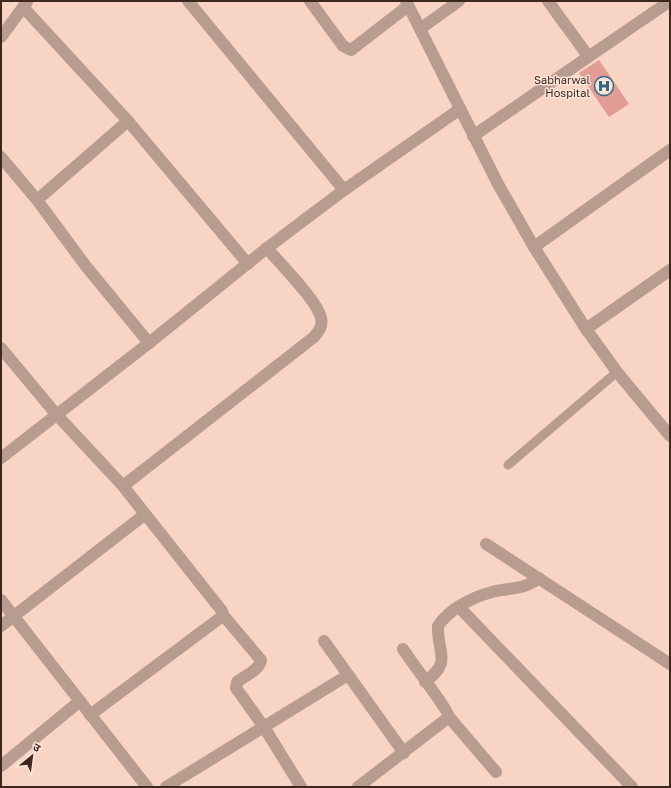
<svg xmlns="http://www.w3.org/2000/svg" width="671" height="788" font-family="'Golos Text','Noto Sans Devanagari',sans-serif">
<rect width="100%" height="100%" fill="#f8d4c4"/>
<path fill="#e19c96" d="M 599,60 L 629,104 L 609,117 L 579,73 Z"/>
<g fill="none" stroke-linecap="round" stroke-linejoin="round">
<path stroke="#b89c90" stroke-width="9" d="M 508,465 L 617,372"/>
<g stroke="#b89c90" stroke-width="12">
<path d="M 188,1 L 344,190"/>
<path d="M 310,1 L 343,46 L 351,50 L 408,6"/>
<path d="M 406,1 L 498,184 L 534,247 L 586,329 L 617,372 L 670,436"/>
<path d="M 548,1 L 588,56"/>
<path d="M 420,29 L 459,1"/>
<path d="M 1,37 L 27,2"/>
<path d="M 128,121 L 248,264"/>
<path d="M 473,136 L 670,1"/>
<path d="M 1,157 L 37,200 L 128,121 L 23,7"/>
<path d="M 37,200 L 85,265 L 149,343 L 267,248 L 344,190 L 460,109"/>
<path d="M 534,247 L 670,150"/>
<path d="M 586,329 L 670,270"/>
<path d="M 1,348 L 56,414 L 123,486 L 222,611 L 223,615 L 220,618 L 90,715"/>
<path d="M 1,458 L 149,343"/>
<path d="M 123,486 L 314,337 C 319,331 323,326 321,318 C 317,300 280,264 267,248"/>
<path d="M 486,544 L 670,664"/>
<path d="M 1,600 L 147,787"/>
<path d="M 459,607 L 632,787"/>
<path d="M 223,615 L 261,660 C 260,670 244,676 237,682 L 236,688 L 264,727 L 301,787"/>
<path d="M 1,626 L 144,515"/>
<path d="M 324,641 L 404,753"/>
<path d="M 425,682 C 453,661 437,654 438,626 C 449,609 473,597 492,592 C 511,587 522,591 539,578"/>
<path d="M 449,717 L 496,772"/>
<path d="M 1,766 L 80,701"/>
<path d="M 166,787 L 348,675"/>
<path d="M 358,787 L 449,717 C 449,711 409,659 403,649"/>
</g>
</g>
<defs>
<g id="hospital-ring" transform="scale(1)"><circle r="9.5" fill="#fce4d9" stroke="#2f6c82" stroke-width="1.5"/><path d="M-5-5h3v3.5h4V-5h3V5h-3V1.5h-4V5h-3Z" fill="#2f6c82"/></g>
</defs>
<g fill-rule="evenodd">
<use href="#hospital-ring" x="604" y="86"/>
</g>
<g text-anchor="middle" stroke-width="3" stroke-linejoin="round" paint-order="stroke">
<g font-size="11" fill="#3e271d" stroke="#fce4d9" text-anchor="end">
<text x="590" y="84">Sabharwal<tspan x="590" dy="13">Hospital</tspan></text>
</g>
</g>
<rect width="671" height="788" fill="none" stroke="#3e271d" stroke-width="4"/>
<g transform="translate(32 756) rotate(29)" stroke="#fce4d9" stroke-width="3" paint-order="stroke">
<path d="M0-3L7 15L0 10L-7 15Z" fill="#3e271d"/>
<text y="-6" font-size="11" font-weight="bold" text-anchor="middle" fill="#3e271d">उ</text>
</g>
</svg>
